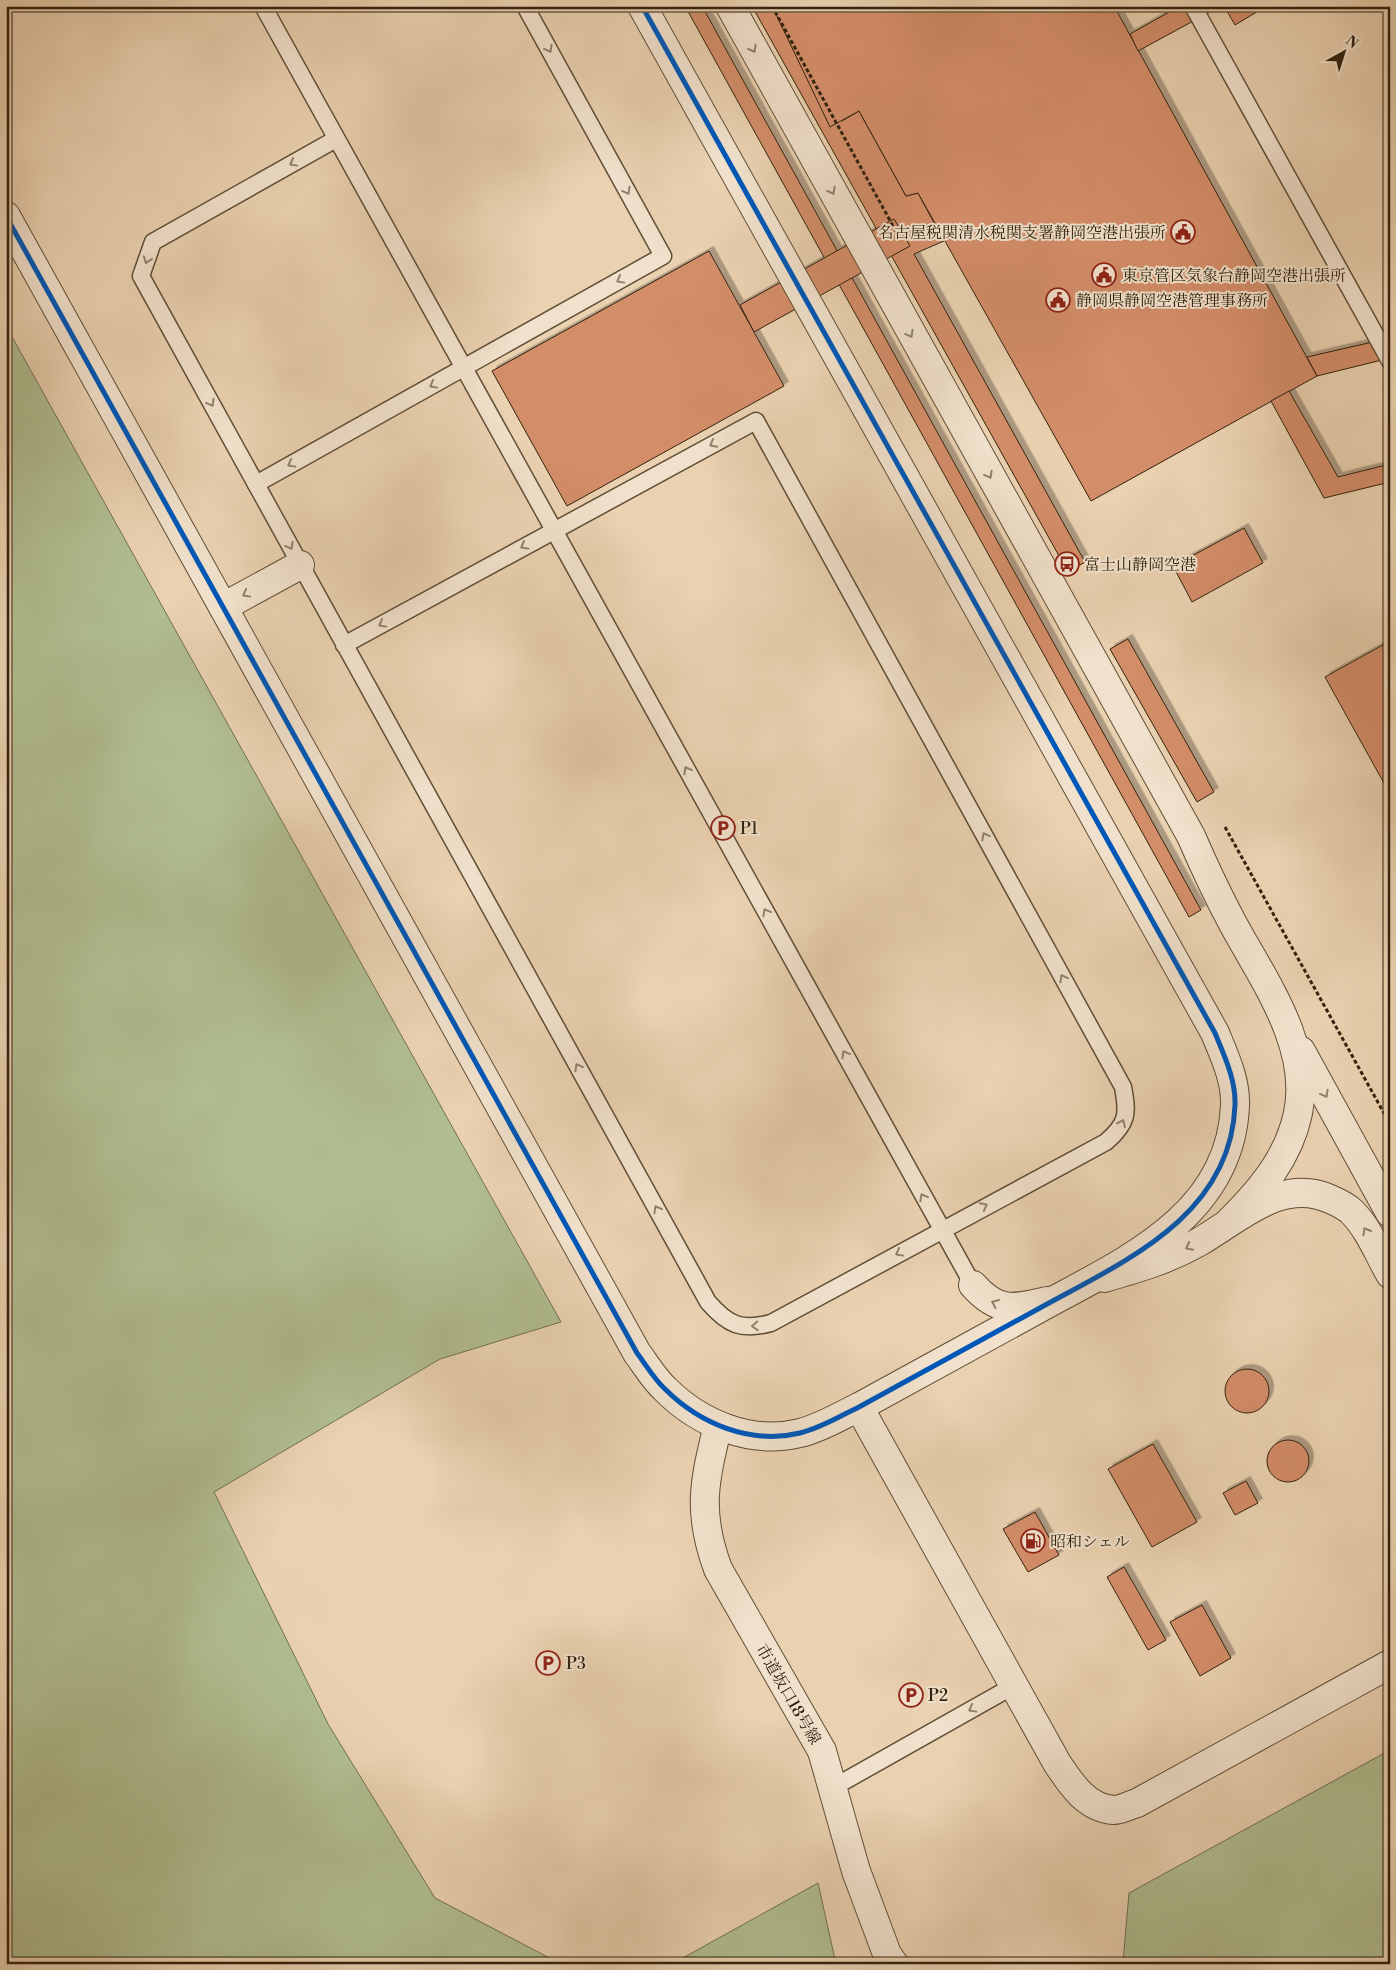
<svg xmlns="http://www.w3.org/2000/svg" width="1396" height="1970" font-family="'Libre Bodoni','Noto Serif JP',serif">
<defs>
<filter id="shadow"><feDropShadow dx="4.5" dy="-4.5" stdDeviation="0" flood-color="#0004"/></filter>
</defs>
<rect width="100%" height="100%" fill="#ead1b0"/>
<filter id="stains"><feTurbulence type="fractalNoise" baseFrequency=".004" numOctaves="4"/><feColorMatrix values="0 0 0 0 .2 0 0 0 0 .09 0 0 0 0 .02 0 0 0 .5 -.17"/></filter>
<radialGradient id="worn" r=".72"><stop offset=".6" stop-color="#630" stop-opacity="0"/><stop offset="1" stop-color="#630" stop-opacity=".3"/></radialGradient>
<g fill="#b0bd90" stroke="#70704f">
<path d="M 6,326 L 561,1322 L 440,1359 L 214,1492 L 328,1724 L 435,1898 L 561,1964 L 6,1964 Z"/>
<path d="M 1390,1750 L 1390,1964 L 1120,1964 L 1123,1962 L 1129,1893 Z"/>
<path d="M 818,1883 L 836,1964 L 673,1964 L 681,1959 Z"/>
</g>
<g fill="#d38d69" stroke="#31220e" filter="url(#shadow)">
<path d="M 685,6 L 702,6 L 1201,910 L 1189,917 Z"/>
<path d="M 752,6 L 778,6 L 842,121 L 859,111 L 906,196 L 918,193 L 944,241 L 914,254 L 1085,562 L 1068,572 Z"/>
<path d="M 772,6 L 1114,6 L 1317,376 L 1091,501 L 918,193 L 906,196 L 859,111 L 830,127 Z"/>
<path d="M 1180,6 L 1221,6 L 1138,51 L 1130,34 Z"/>
<path d="M 1224,6 L 1258,6 L 1260,10 L 1235,25 Z"/>
<path d="M 894,219 L 910,246 L 754,332 L 740,305 Z"/>
<path d="M 709,251 L 784,386 L 567,506 L 492,371 Z"/>
<path d="M 1390,338 L 1390,358 L 1317,376 L 1307,357 Z"/>
<path d="M 1289,391 L 1338,477 L 1390,464 L 1390,482 L 1324,498 L 1271,401 Z"/>
<path d="M 1244,528 L 1263,563 L 1192,602 L 1173,566 Z"/>
<path d="M 1128,639 L 1214,792 L 1197,802 L 1110,649 Z"/>
<path d="M 1390,641 L 1390,794 L 1325,677 Z"/>
<circle cx="1247" cy="1391" r="22"/>
<circle cx="1288" cy="1461" r="21"/>
<path d="M 1153,1444 L 1197,1522 L 1152,1547 L 1108,1469 Z"/>
<path d="M 1246,1481 L 1258,1503 L 1235,1515 L 1223,1493 Z"/>
<path d="M 1035,1512 L 1059,1555 L 1028,1572 L 1003,1529 Z"/>
<path d="M 1124,1567 L 1166,1640 L 1148,1650 L 1107,1577 Z"/>
<path d="M 1202,1605 L 1231,1658 L 1200,1676 L 1170,1622 Z"/>
</g>
<g fill="none" stroke-linecap="round" stroke-linejoin="round">
<g stroke="#5f4e36" stroke-width="19">
<g id="service">
<path d="M 263,6 L 973,1285"/>
<path d="M 1193,6 L 1390,361"/>
<path d="M 336,139 L 153,242 L 141,276 L 708,1302 C 728,1325 741,1331 771,1323 L 1106,1142 C 1128,1123 1128,1114 1123,1087 L 756,421 L 344,645"/>
<path d="M 256,484 L 663,256 L 525,6"/>
<path d="M 834,1787 L 1015,1685"/>
</g>
</g>
<g stroke="#5f4e36" stroke-width="30">
<g id="minor">
<path d="M 730,6 L 1191,836 C 1204,866 1217,894 1232,922 C 1262,978 1312,1045 1298,1113 C 1289,1157 1261,1190 1230,1221"/>
<path d="M 223,607 L 300,565"/>
<path d="M 1301,1051 L 1390,1213"/>
<path d="M 1104,1278 C 1139,1268 1167,1260 1199,1242 C 1239,1219 1281,1177 1330,1199 C 1337,1202 1346,1206 1352,1212 C 1369,1229 1378,1253 1390,1274"/>
<path d="M 973,1285 C 998,1313 1013,1309 1047,1301"/>
</g>
</g>
<g stroke="#5f4e36" stroke-width="30">
<g id="tertiary">
<path d="M 6,216 L 637,1353 C 646,1365 654,1379 665,1389 C 700,1424 751,1445 800,1433 C 821,1428 840,1416 859,1407 C 919,1374 979,1341 1038,1309 C 1123,1262 1231,1217 1235,1105 C 1236,1080 1224,1055 1215,1033 L 642,6"/>
<path d="M 859,1407 L 1057,1763 C 1071,1784 1086,1808 1114,1810 C 1121,1810 1130,1805 1137,1803 L 1390,1664"/>
<path d="M 718,1425 C 704,1483 697,1512 718,1569 L 822,1751 L 856,1871 L 887,1954 L 894,1964"/>
</g>
</g>
<g stroke="#31220e" stroke-width="3" stroke-dasharray="4 2.5" stroke-linecap="butt">
<path d="M 772,6 L 898,235"/>
<path d="M 1225,827 L 1390,1124"/>
</g>
<use href="#service" stroke="#f1e1cc" stroke-width="16"/>
<use href="#minor" stroke="#f1e1cc" stroke-width="28"/>
<use href="#tertiary" stroke="#f1e1cc" stroke-width="28"/>
<g stroke="#f1e1cc" stroke-width="8">
<path id="cycleway" d="M 6,216 L 637,1353 C 646,1365 654,1379 665,1389 C 700,1424 751,1445 800,1433 C 821,1428 840,1416 859,1407 C 919,1374 979,1341 1038,1309 C 1123,1262 1231,1217 1235,1105 C 1236,1080 1224,1055 1215,1033 L 642,6"/>
</g>
<use href="#cycleway" stroke="#0057b8" stroke-width="5"/>
</g>
<defs><path id="oneway-chevron" d="M-2-3.5L2.5 0L-2 3.5" fill="none" stroke-width="1.6" stroke-linecap="round" stroke-linejoin="round" transform="scale(1.25)"/></defs>
<g stroke="#91826d">
<use href="#oneway-chevron" transform="translate(549 49) rotate(61)"/>
<use href="#oneway-chevron" transform="translate(753 49) rotate(61)"/>
<use href="#oneway-chevron" transform="translate(293 163) rotate(151)"/>
<use href="#oneway-chevron" transform="translate(627 191) rotate(61)"/>
<use href="#oneway-chevron" transform="translate(832 191) rotate(61)"/>
<use href="#oneway-chevron" transform="translate(147 260) rotate(110)"/>
<use href="#oneway-chevron" transform="translate(620 280) rotate(151)"/>
<use href="#oneway-chevron" transform="translate(910 334) rotate(61)"/>
<use href="#oneway-chevron" transform="translate(433 385) rotate(151)"/>
<use href="#oneway-chevron" transform="translate(211 403) rotate(61)"/>
<use href="#oneway-chevron" transform="translate(713 444) rotate(152)"/>
<use href="#oneway-chevron" transform="translate(291 464) rotate(151)"/>
<use href="#oneway-chevron" transform="translate(989 475) rotate(61)"/>
<use href="#oneway-chevron" transform="translate(290 546) rotate(61)"/>
<use href="#oneway-chevron" transform="translate(524 546) rotate(151)"/>
<use href="#oneway-chevron" transform="translate(246 594) rotate(151)"/>
<use href="#oneway-chevron" transform="translate(382 624) rotate(151)"/>
<use href="#oneway-chevron" transform="translate(687 770) rotate(-119)"/>
<use href="#oneway-chevron" transform="translate(985 836) rotate(-119)"/>
<use href="#oneway-chevron" transform="translate(766 912) rotate(-119)"/>
<use href="#oneway-chevron" transform="translate(1063 978) rotate(-119)"/>
<use href="#oneway-chevron" transform="translate(845 1054) rotate(-119)"/>
<use href="#oneway-chevron" transform="translate(578 1067) rotate(-119)"/>
<use href="#oneway-chevron" transform="translate(1325 1094) rotate(61)"/>
<use href="#oneway-chevron" transform="translate(1122 1123) rotate(-65)"/>
<use href="#oneway-chevron" transform="translate(923 1197) rotate(-119)"/>
<use href="#oneway-chevron" transform="translate(984 1206) rotate(-28)"/>
<use href="#oneway-chevron" transform="translate(657 1209) rotate(-119)"/>
<use href="#oneway-chevron" transform="translate(1366 1231) rotate(-120)"/>
<use href="#oneway-chevron" transform="translate(1189 1247) rotate(152)"/>
<use href="#oneway-chevron" transform="translate(899 1253) rotate(151)"/>
<use href="#oneway-chevron" transform="translate(995 1303) rotate(-155)"/>
<use href="#oneway-chevron" transform="translate(755 1326) rotate(176)"/>
<use href="#oneway-chevron" transform="translate(972 1709) rotate(151)"/>
</g>
<defs>
<g id="civic-ring" transform="scale(1.25)"><circle r="9.5" fill="#f1e1cc" stroke="#8f2418" stroke-width="1.5"/><path d="M-.6-6.5H3V-4.5H.6V-3L4-1V1h2V6H-6V1h2V-1L-.6-3ZM-1.2 2.5V6h2.4V2.5Z" fill="#8f2418"/></g>
<g id="bus-ring" transform="scale(1.25)"><circle r="9.5" fill="#f1e1cc" stroke="#8f2418" stroke-width="1.5"/><path d="M-5-6H5V4H4V6H2V4H-2V6H-4V4H-5ZM-3.5-4V0h7V-4ZM-3.5 1.2v1.5H-2V1.2ZM2 1.2v1.5H3.5V1.2Z" fill="#8f2418"/></g>
<g id="parking-ring" transform="scale(1.25)"><circle r="9.5" fill="#f1e1cc" stroke="#8f2418" stroke-width="1.5"/><path d="M-3.5-5.5H1a3.5 3.5 0 0 1 0 7H-1V5.5H-3.5ZM-1-3.4V-.6H.8a1.4 1.4 0 0 0 0-2.8Z" fill="#8f2418"/></g>
<g id="fuel-ring" transform="scale(1.25)"><circle r="9.5" fill="#f1e1cc" stroke="#8f2418" stroke-width="1.5"/><path d="M-5.5-6h7V0h2V4h1.3V-2.5L3-4.5l.8-.8L6-3V5H2.5V1h-1V6h-7ZM-4.2-4.7v3.2H.2V-4.7Z" fill="#8f2418"/></g>
</defs>
<g fill-rule="evenodd">
<use href="#civic-ring" x="1183" y="232"/>
<use href="#civic-ring" x="1104" y="275"/>
<use href="#civic-ring" x="1058" y="300"/>
<use href="#bus-ring" x="1067" y="564"/>
<use href="#parking-ring" x="723" y="828"/>
<use href="#fuel-ring" x="1033" y="1541"/>
<use href="#parking-ring" x="548" y="1663"/>
<use href="#parking-ring" x="911" y="1695"/>
</g>
<g text-anchor="middle" stroke-width="4" stroke-linejoin="round" paint-order="stroke">
<g font-size="16" fill="#31220e" stroke="#f1e1cc" text-anchor="start">
<text x="1166" y="238" text-anchor="end">名古屋税関清水税関支署静岡空港出張所</text>
<text x="1122" y="281">東京管区気象台静岡空港出張所</text>
<text x="1076" y="306">静岡県静岡空港管理事務所</text>
<text x="1084" y="570">富士山静岡空港</text>
<text x="740" y="834">P1</text>
<text x="1050" y="1547">昭和シェル</text>
<text x="566" y="1669">P3</text>
<text x="928" y="1701">P2</text>
</g>
<g font-size="16" fill="#31220e" stroke="#f1e1cc">
<text transform="translate(789 1694) rotate(60)" y="6">市道坂口18号線</text>
</g>
</g>
<rect width="1396" height="1970" fill="none" stroke="#ead1b0" stroke-width="25"/>
<rect x="8" y="8" width="1381" height="1955" fill="none" stroke="#31220e" stroke-width="2.5"/>
<rect x="12" y="12" width="1371" height="1945" fill="none" stroke="#31220e"/>
<g transform="translate(1344 52) rotate(39)" stroke="#f1e1cc" stroke-width="4" paint-order="stroke">
<path d="M0-4L9 19L0 12L-9 19Z" fill="#31220e"/>
<text y="-8" font-size="14" font-weight="bold" text-anchor="middle" fill="#31220e">N</text>
</g>
<rect width="100%" height="100%" filter="url(#stains)"/>
<rect width="100%" height="100%" fill="url(#worn)"/>
</svg>
